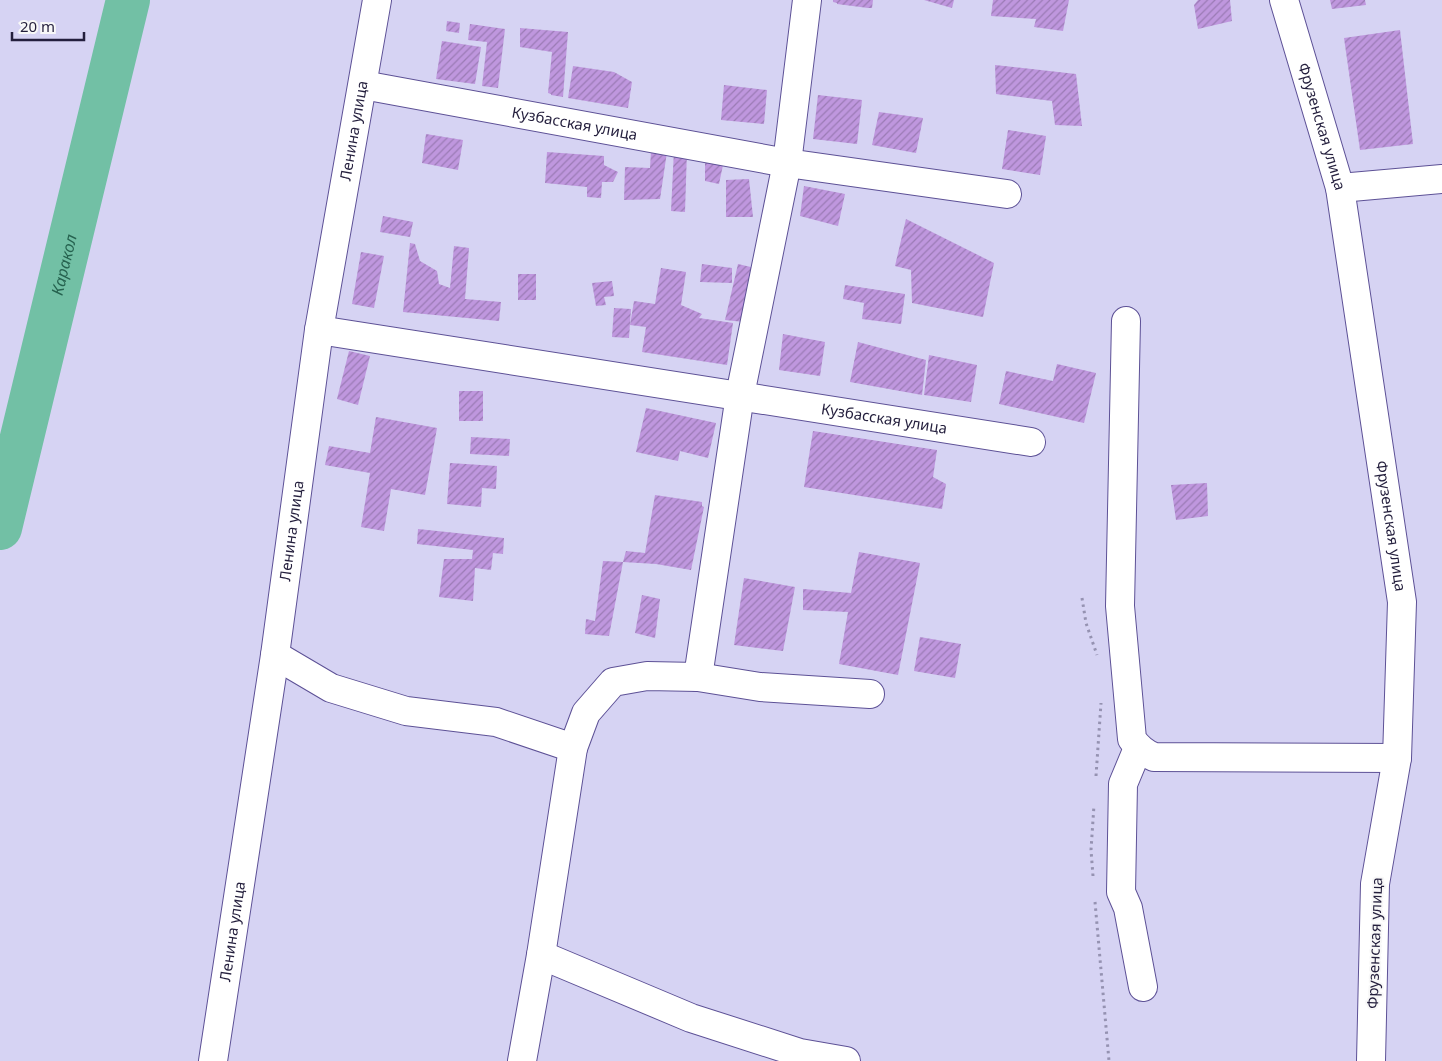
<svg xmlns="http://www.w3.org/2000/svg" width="1442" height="1061" font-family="'Noto Sans',sans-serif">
<defs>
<pattern id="building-hatch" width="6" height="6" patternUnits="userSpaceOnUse" patternTransform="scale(1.25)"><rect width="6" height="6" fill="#bf97de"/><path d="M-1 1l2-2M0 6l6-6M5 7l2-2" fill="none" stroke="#9b7bb5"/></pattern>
</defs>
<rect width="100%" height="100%" fill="#d6d3f3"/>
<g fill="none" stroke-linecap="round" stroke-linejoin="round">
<path stroke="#72c0a5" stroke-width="44" id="s1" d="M 0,528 L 128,0"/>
</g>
<g fill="url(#building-hatch)">
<path d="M 833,0 L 873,0 L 872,8 L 868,8 L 837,4 L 837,3 L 833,2 Z"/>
<path d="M 924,0 L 954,0 L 952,8 Z"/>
<path d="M 993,0 L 1069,0 L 1063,31 L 1034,27 L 1036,19 L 991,16 Z"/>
<path d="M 1198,0 L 1230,0 L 1232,21 L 1198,29 L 1194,5 Z"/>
<path d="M 1330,0 L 1365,0 L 1366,5 L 1332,9 Z"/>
<path d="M 447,21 L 460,23 L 459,33 L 446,31 Z"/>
<path d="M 470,24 L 505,29 L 498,88 L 482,86 L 487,42 L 468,40 Z"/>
<path d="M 520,28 L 568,32 L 563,97 L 551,95 L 551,94 L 548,93 L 552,52 L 520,47 Z"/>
<path d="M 1400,30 L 1413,144 L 1360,150 L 1344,38 Z"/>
<path d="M 442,41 L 481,47 L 475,84 L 436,79 Z"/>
<path d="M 995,65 L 1076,74 L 1082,126 L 1055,125 L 1052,101 L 996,94 Z"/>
<path d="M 573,66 L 614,72 L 632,82 L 628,108 L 568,98 Z"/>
<path d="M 724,85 L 767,90 L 764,124 L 721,120 Z"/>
<path d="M 818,95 L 862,100 L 857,144 L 813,139 Z"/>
<path d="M 879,112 L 923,118 L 916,153 L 872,145 Z"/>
<path d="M 1008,130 L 1046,136 L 1040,175 L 1002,169 Z"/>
<path d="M 426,134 L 463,140 L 458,170 L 422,163 Z"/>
<path d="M 674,150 L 687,151 L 685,212 L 671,211 Z"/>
<path d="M 651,151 L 667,152 L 660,199 L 624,200 L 625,167 L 650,168 Z"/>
<path d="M 547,152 L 604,156 L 604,165 L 618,172 L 613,182 L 602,182 L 601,198 L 587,197 L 587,187 L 545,183 Z"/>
<path d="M 705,161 L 723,165 L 719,184 L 705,181 Z"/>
<path d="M 749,179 L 753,217 L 726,217 L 726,180 Z"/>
<path d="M 804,186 L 845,194 L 838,226 L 800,216 Z"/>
<path d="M 383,216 L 413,222 L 410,237 L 380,232 Z"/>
<path d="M 906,219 L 994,263 L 983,317 L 912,303 L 911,270 L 895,266 Z"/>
<path d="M 410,243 L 415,244 L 420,261 L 437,271 L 439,284 L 450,288 L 454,246 L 469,248 L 465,299 L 501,302 L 499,321 L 403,312 Z"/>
<path d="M 361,252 L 384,256 L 374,308 L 352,304 Z"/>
<path d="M 702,264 L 732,268 L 732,283 L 700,282 Z"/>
<path d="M 738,264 L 755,268 L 744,322 L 725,320 Z"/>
<path d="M 661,268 L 686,272 L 681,305 L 702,314 L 699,318 L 733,323 L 727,365 L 642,352 L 646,327 L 630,325 L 634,301 L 655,304 Z"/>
<rect x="518" y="274" width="18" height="26"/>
<path d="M 612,281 L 614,296 L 604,297 L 606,305 L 596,306 L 592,283 Z"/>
<path d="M 845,285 L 905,294 L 901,324 L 862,319 L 864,303 L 843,299 Z"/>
<path d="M 614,308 L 631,309 L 629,338 L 612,337 Z"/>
<path d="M 783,334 L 825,342 L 820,376 L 779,370 Z"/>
<path d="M 858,342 L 926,360 L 922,395 L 850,382 Z"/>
<path d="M 349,351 L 370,356 L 358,405 L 337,399 Z"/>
<path d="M 929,355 L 977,365 L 971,402 L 924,395 Z"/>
<path d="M 1057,364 L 1096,373 L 1084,423 L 999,404 L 1006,371 L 1053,381 Z"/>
<rect x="459" y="391" width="24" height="30"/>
<path d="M 646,408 L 716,423 L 708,458 L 680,451 L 678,461 L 636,452 Z"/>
<path d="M 376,417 L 437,428 L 425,495 L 391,489 L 384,531 L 361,527 L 370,473 L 325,465 L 329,446 L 370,453 Z"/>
<path d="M 813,431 L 937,450 L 933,477 L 946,484 L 942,509 L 804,487 Z"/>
<path d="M 471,437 L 510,439 L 509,456 L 470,454 Z"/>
<path d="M 450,463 L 497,466 L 496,489 L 482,488 L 481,507 L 447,504 Z"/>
<path d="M 1207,483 L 1208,516 L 1176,520 L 1171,485 Z"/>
<path d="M 655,495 L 702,502 L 702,506 L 704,507 L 691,570 L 656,564 L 623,562 L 626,551 L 645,553 Z"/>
<path d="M 418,529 L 504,538 L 503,554 L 493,553 L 491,570 L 475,568 L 473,601 L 439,597 L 444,559 L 472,559 L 473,550 L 417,544 Z"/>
<path d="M 859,552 L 920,563 L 898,675 L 839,664 L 848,612 L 803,610 L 803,589 L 851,593 Z"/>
<path d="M 603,561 L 623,562 L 609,636 L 585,634 L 586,619 L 595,621 Z"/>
<path d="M 744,578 L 795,587 L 783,651 L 734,645 Z"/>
<path d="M 642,595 L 660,599 L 655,638 L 635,633 Z"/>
<path d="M 920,637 L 961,644 L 955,678 L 914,671 Z"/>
</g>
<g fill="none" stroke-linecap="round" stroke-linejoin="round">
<g stroke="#5d5196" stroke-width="30">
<g id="minor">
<path id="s2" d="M 1284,0 L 1340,188 L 1402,602 L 1397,758 L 1375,884 L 1371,1061"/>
<path id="s3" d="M 363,85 L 787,163 L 1007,194"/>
<path d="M 1340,188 L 1442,179"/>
<path d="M 1126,321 L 1120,606 L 1132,739 C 1138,748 1144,753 1154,757 L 1397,758"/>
<path id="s4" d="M 319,330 L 1031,442"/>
<path d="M 275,655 L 331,688 L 406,711 L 496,722 L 573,748 L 586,713 L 613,682 L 647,676 L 698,677 L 760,687 L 870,694"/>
<path d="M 698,677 L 740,395 L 787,163 L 807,0"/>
<path d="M 1138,748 L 1123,784 L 1121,892 L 1128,908 L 1143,987"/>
<path d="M 541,955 L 691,1018 L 800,1053 L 846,1061"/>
<path id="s5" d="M 213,1061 L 275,655 L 319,330 L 377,0"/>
<path d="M 522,1061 L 541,955 L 573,748"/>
</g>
</g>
<g stroke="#9592b1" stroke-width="3" stroke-dasharray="2.5 4" stroke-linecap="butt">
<path d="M 1082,598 L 1086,623 L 1097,655"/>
<path d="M 1096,776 L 1101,703"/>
<path d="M 1093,876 L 1091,850 L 1094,805"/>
<path d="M 1095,902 L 1109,1061"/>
</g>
<use href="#minor" stroke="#fff" stroke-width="28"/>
</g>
<g text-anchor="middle" stroke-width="4" stroke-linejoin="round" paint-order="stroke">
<g font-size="15" fill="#241f3d" stroke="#f8f8f8">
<text dy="5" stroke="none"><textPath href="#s3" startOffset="215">Кузбасская улица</textPath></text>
<text dy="5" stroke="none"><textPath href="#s2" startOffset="132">Фрузенская улица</textPath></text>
<text dy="5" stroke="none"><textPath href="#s5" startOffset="941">Ленина улица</textPath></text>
<text dy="5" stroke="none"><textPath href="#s4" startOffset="572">Кузбасская улица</textPath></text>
<text dy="5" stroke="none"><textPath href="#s2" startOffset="538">Фрузенская улица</textPath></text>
<text dy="5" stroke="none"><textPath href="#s5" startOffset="536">Ленина улица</textPath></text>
<text dy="5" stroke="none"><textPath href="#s5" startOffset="131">Ленина улица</textPath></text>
<text transform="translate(1375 943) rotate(-88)" y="5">Фрузенская улица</text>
</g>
<g font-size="16" font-style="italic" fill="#26624f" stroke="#f8f8f8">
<text dy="6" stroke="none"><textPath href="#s1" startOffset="271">Каракол</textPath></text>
</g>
</g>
<path d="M12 32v8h72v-8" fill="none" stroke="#241f3d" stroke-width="2.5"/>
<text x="20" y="32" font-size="15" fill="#241f3d" stroke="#f8f8f8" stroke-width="4" paint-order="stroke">20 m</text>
</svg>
